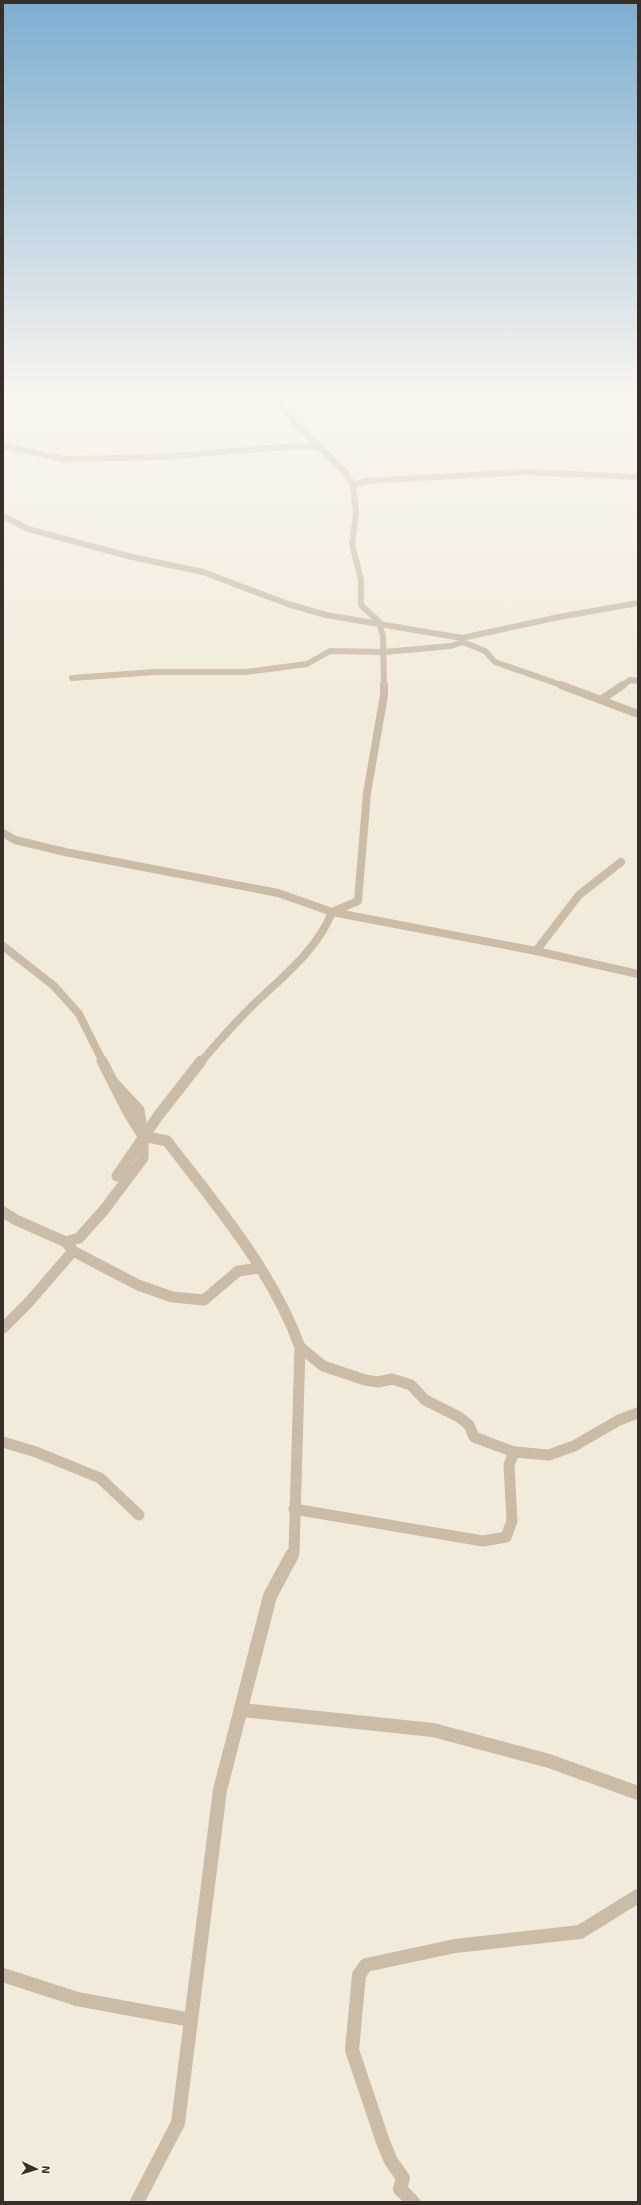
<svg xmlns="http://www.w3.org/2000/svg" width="641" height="2205" font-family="'Exo 2',sans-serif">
<rect width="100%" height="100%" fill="#f2ebdb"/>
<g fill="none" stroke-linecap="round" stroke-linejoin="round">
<g stroke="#cabca7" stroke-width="6">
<path d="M 276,399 L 296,424 L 345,472 L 353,485 L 356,513 L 352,544 L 361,580 L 361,605 L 379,622 L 383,636 L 384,686"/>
<path d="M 3,446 L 64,459 L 163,457 L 296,446 L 320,447"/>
<path d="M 353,485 L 367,481 L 525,472 L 638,477"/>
<path d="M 3,516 L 28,529 L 132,557 L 203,572 L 288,604 L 326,615 L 462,638 L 559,617 L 638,603"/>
<path d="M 462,638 L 463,642 L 485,651 L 495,662 L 564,686"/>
<path d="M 72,678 L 155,672 L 246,672 L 307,664 L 330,651 L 384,652 L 451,646 L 463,642"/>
<path d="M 622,686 L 630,680 L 638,681"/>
</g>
<g stroke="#cabca7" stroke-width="8">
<path d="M 561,685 L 638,714"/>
<path d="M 602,699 L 623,685"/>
<path d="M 3,833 L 15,840 L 65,852 L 278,893 L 332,912 L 536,951 L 638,974"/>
<path d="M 3,946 L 54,986 L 79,1014 L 103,1062"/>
<path d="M 536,951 L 579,895 L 621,862"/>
<path d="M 201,1062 C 217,1043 233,1025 251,1007 C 280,979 317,951 332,912 L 358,901 L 367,793 L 384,695 L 384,685"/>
</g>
<g stroke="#cabca7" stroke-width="11">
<path d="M 113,1082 L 139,1110 L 143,1136 L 167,1141 C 216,1205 272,1270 300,1347 L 294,1552 L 292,1556"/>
<path d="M 117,1176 L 158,1116 L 201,1061"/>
<path d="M 3,1212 L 16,1220 L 66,1242"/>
<path d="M 73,1251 L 138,1285 L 172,1297 L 204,1300 L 238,1271 L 260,1268"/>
<path d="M 3,1328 L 29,1302 L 73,1251 L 66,1242 L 79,1238 L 104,1210 L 143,1158 L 143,1136 L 128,1112 L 102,1061"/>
<path d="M 300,1347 L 323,1366 L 365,1380 L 378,1382 L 392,1379 L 411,1385 L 425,1400 L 459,1417 L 469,1425 L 474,1437 L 514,1452 L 549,1455 L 574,1446 L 619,1420 L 638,1413"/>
<path d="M 3,1442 L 36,1452 L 100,1478 L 139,1515"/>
<path d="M 294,1509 L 483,1541 L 506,1537 L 512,1521 L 509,1465 L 514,1452"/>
</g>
<g stroke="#cabca7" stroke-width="14">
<path d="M 242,1710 L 433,1730 L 549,1761 L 638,1793"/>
<path d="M 3,1975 L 77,1999 L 191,2020"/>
<path d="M 137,2202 L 178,2123 L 220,1790 L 270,1596 L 292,1555"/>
<path d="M 413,2202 L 400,2189 L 403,2178 L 391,2161 L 383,2142 L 352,2050 L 359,1975 L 366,1965 L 455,1946 L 580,1932 L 638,1896"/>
</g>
</g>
<linearGradient id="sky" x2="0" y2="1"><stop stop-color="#7caed1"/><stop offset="0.56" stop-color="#f9f6ef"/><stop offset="1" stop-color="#f9f6ef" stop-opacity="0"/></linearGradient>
<rect width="641" height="708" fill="url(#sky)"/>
<rect width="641" height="2205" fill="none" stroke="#372f28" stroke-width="8"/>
<g transform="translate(36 2169) rotate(94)" stroke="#faf4e8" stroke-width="3" paint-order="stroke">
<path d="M0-3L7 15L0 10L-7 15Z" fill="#372f28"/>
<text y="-6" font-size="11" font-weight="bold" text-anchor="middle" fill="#372f28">N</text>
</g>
</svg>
